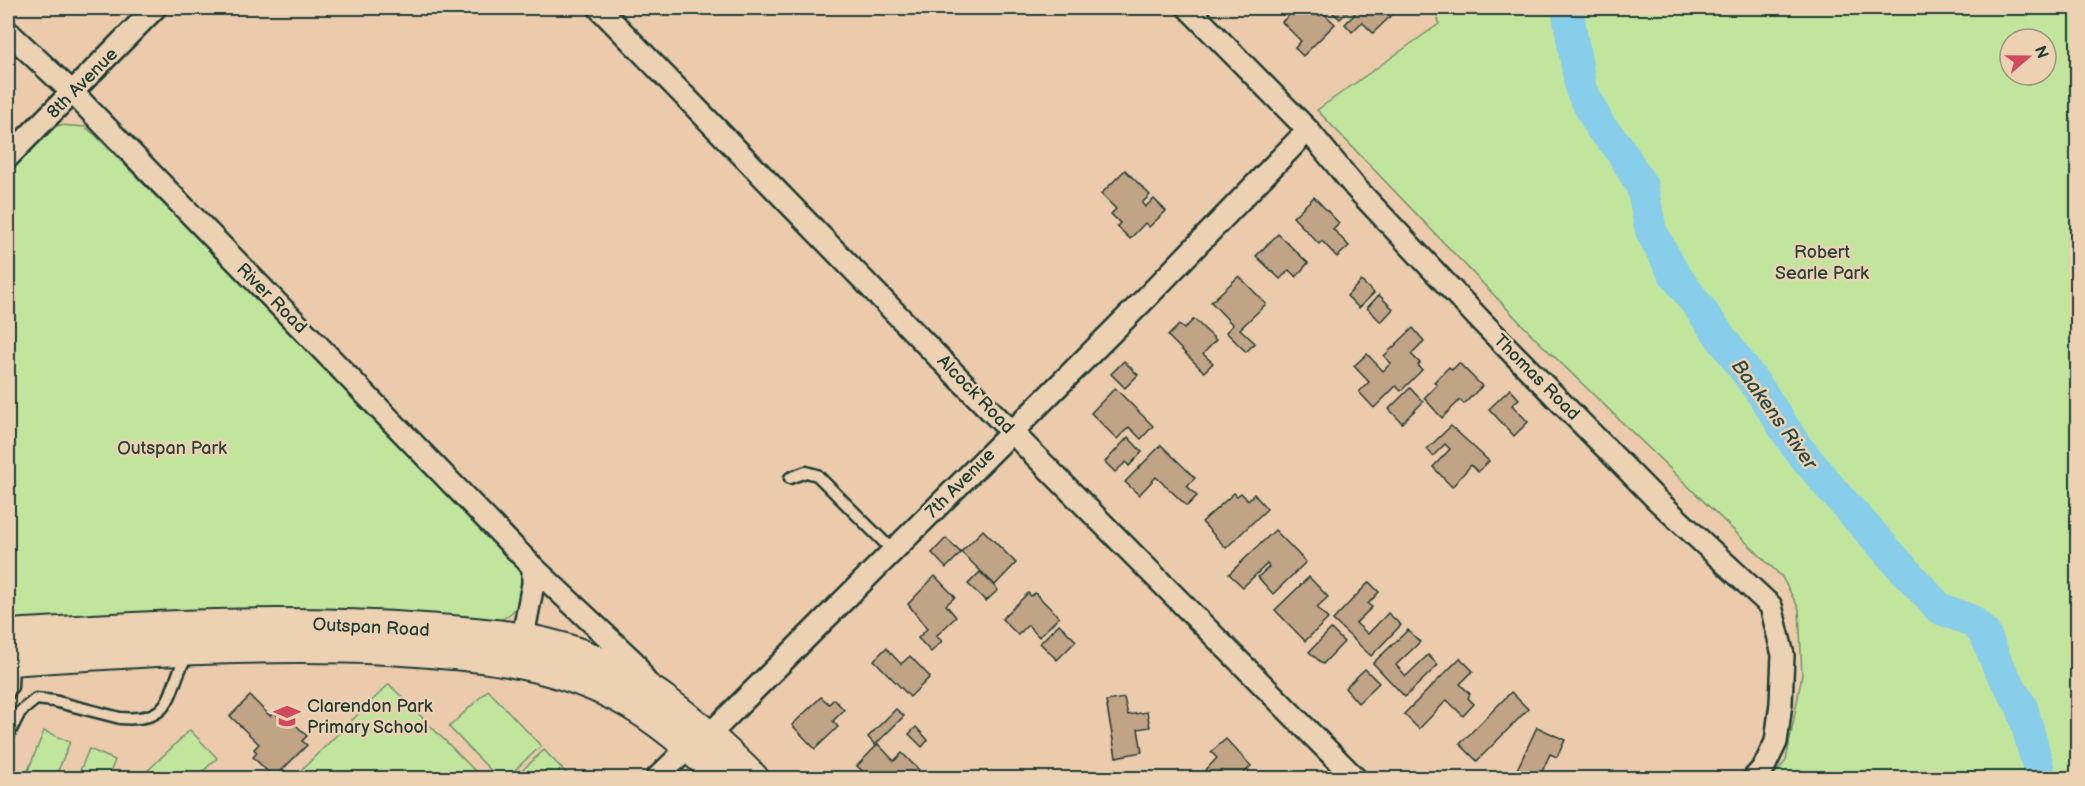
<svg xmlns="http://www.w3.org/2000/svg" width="2085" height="786" font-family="'Balsamiq Sans',sans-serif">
<rect width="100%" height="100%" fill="#ebcbac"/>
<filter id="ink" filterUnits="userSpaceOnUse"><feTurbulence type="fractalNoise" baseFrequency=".0167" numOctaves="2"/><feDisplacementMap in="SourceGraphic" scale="12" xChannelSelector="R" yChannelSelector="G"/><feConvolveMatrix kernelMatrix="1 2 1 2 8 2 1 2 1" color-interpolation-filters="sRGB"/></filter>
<g filter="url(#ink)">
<g fill="#c2e59e" stroke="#709169" stroke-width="1.5" fill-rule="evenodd">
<path d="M 1437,8 L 2077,8 L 2077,778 L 1771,778 L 1786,761 L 1802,675 L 1799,609 L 1782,577 L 1535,338 L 1317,110 L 1439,24 ZM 2010,39 L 2046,39 L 2046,75 L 2010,75 Z"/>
<path d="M 60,125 L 85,127 L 94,134 L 507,550 L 525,572 C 524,596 519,614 495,622 L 8,624 L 8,168 L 47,129 Z"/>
<path d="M 389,684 L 482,778 L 293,778 Z"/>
<path d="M 488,690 L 541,746 L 506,778 L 498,778 L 449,727 Z"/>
<path d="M 190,730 L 217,758 L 196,778 L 140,778 Z"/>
<path d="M 44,731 L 70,742 L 55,778 L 25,778 Z"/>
<path d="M 89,749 L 115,760 L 108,778 L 77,778 Z"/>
<path d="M 544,750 L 571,778 L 514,778 Z"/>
</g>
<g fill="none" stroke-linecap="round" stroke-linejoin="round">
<path stroke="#88cde9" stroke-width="32" d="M 1567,8 L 1581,90 L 1601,128 L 1617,145 L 1642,186 L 1651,231 L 1673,272 L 1761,392 L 1796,446 L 1833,491 L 1939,608 L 1972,621 L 1985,634 L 1998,666 L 2022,707 L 2041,778"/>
</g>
<g fill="#c1a386" stroke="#1f3d34" stroke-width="1.5">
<path d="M 1296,8 L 1318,8 L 1335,24 L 1303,56 L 1295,48 L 1301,41 L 1282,22 Z"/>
<path d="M 1339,8 L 1351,8 L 1340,19 L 1333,13 Z"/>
<path d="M 1358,8 L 1399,8 L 1373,33 L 1362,22 L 1352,32 L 1345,24 L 1355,14 L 1353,12 Z"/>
<path d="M 1125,170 L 1150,195 L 1142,203 L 1145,207 L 1154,199 L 1166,211 L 1149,227 L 1145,223 L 1130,239 L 1117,226 L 1120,223 L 1111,214 L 1116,209 L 1101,194 Z"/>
<path d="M 1314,197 L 1339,223 L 1333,229 L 1349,246 L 1337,257 L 1322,241 L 1319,244 L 1293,217 Z"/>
<path d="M 1278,234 L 1308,263 L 1296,277 L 1289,270 L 1280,279 L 1256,256 Z"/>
<path d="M 1239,276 L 1266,304 L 1240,329 L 1255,343 L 1246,352 L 1226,332 L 1233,325 L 1211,302 Z"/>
<path d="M 1361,281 L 1374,293 L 1359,308 L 1347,296 Z"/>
<path d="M 1379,295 L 1393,309 L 1381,322 L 1367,308 Z"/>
<path d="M 1194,319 L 1216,340 L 1203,354 L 1213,363 L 1204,372 L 1168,336 L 1179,325 L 1184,329 Z"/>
<path d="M 1413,328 L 1424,341 L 1411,354 L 1420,363 L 1418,365 L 1422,370 L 1401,391 L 1396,386 L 1374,408 L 1359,392 L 1369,382 L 1354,366 L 1367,354 L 1383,371 L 1391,363 L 1384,356 Z"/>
<path d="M 1124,361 L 1138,375 L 1125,388 L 1111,374 Z"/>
<path d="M 1459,363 L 1482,386 L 1464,404 L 1460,400 L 1442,418 L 1424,398 L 1437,385 L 1434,382 L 1449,367 L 1452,370 Z"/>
<path d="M 1115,388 L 1153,426 L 1141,439 L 1129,427 L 1117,439 L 1091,413 Z"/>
<path d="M 1410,388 L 1423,402 L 1402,423 L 1389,409 Z"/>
<path d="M 1510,389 L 1519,399 L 1512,405 L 1528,422 L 1514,436 L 1489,409 Z"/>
<path d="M 1451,426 L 1489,461 L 1478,472 L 1471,465 L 1452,487 L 1433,467 L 1450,449 L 1445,444 L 1433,456 L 1427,449 Z"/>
<path d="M 1128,437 L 1142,452 L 1129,466 L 1126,462 L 1115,472 L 1105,462 Z"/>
<path d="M 1161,445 L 1195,478 L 1187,486 L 1197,496 L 1187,506 L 1156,477 L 1139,495 L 1125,482 Z"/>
<path d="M 1234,493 L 1237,496 L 1241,493 L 1248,500 L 1254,494 L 1267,509 L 1226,548 L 1202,522 Z"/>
<path d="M 983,530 L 1016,563 L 995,585 L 961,552 Z"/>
<path d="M 1275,530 L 1306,562 L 1273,594 L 1258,577 L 1269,567 L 1267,564 L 1243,587 L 1229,574 Z"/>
<path d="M 946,538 L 961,553 L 946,568 L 932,553 Z"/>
<path d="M 980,572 L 998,590 L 986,601 L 968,584 Z"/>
<path d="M 935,576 L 955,597 L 946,605 L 956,617 L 936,636 L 942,641 L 931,652 L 918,638 L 927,629 L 908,604 Z"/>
<path d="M 1309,577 L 1328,597 L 1317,607 L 1328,619 L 1305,641 L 1275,610 Z"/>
<path d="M 1369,582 L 1379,592 L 1368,604 L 1372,607 L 1356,623 L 1368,634 L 1388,613 L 1401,625 L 1371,656 L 1333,620 Z"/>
<path d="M 1028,593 L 1031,596 L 1035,593 L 1059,617 L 1039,637 L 1028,625 L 1018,635 L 1002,619 Z"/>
<path d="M 1059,624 L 1076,641 L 1057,660 L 1040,643 Z"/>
<path d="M 1331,629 L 1344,642 L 1323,664 L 1309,652 Z"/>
<path d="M 1408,630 L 1420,642 L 1396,665 L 1406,676 L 1428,655 L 1438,665 L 1405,697 L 1373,663 Z"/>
<path d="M 886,648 L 901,664 L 910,656 L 930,677 L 910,697 L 874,660 Z"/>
<path d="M 1460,658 L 1473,671 L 1460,684 L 1470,694 L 1468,698 L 1474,704 L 1463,716 L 1447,700 L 1419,729 L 1404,714 Z"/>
<path d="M 1365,669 L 1379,683 L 1358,703 L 1345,688 Z"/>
<path d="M 1511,692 L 1528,709 L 1477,761 L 1460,744 Z"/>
<path d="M 250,696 L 270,716 L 274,712 L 283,721 L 287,716 L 307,736 L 302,741 L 307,745 L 274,778 L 253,757 L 257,753 L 254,749 L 259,744 L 230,716 Z"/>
<path d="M 821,697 L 829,704 L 834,699 L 844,710 L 833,721 L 838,727 L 815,749 L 792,725 Z"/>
<path d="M 1124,698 L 1128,715 L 1147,712 L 1150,727 L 1138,729 L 1142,752 L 1116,757 L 1106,701 Z"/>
<path d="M 896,709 L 904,716 L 875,745 L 868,737 Z"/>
<path d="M 916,727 L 928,740 L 922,747 L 909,734 Z"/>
<path d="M 1537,727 L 1565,740 L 1557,757 L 1550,754 L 1539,778 L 1513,778 Z"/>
<path d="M 1226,739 L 1251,766 L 1239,778 L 1198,778 L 1217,758 L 1211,752 Z"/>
<path d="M 878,744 L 894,761 L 902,753 L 919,770 L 911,778 L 870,778 L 857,766 Z"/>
<path d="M 1277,775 L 1298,778 L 1277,778 Z"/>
</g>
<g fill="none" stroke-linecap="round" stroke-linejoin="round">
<g stroke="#1f3d34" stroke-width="15">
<g id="lane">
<path d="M 790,478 L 806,472 L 817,475 L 893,551"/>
<path d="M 8,694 L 12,687 L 13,663"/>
<path d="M 8,736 L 20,712 L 36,699 L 54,701 L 120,718 C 178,723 166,688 188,654"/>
</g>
</g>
<g stroke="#1f3d34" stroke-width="26">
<g id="street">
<path d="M 599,8 L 982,402 L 1355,778"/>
<path d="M 1188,8 L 1308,130 L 1355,187 L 1483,323 L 1657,500 L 1771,606 L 1783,655 L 1781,703 L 1776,742 L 1764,767 L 1754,778"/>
<path d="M 8,32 L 73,93 L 533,567 L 634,662 L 649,688"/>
<path d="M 8,157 L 155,8"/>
<path d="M 520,652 L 533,584 L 533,567"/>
<path d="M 657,778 L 690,746 L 708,736 L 1146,298 L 1308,130"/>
</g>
</g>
<g stroke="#1f3d34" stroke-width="34">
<g id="secondary">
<path d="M 8,635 C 147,626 285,619 425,629 C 475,633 529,635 577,653 C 646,678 701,727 753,778"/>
<path d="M 8,660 C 134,652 260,643 387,649 C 469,654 546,659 620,698 C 658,718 692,749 723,778"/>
</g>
</g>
<use href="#lane" stroke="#ecd1b3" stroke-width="10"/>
<use href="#street" stroke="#ecd1b3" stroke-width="21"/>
<use href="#secondary" stroke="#ecd1b3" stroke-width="30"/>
</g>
</g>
<defs>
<g id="school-bare" transform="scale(2.07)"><path d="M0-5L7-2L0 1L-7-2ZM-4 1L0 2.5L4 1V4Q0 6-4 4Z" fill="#d1495b" stroke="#ecd1b3" stroke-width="2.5" paint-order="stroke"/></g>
</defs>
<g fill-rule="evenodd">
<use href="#school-bare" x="287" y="716"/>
</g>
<g text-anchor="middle" stroke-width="5" stroke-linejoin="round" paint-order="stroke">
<g font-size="18" fill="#1f3d34" stroke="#ecd1b3">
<text transform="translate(82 83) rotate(-45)" y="6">8th Avenue</text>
<text transform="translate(272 298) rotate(45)" y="6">River Road</text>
<text transform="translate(1537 377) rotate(45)" y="6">Thomas Road</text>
<text transform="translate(976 394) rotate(46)" y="6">Alcock Road</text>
<text transform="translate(960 483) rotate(-45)" y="6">7th Avenue</text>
<text transform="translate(371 627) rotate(3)" y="6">Outspan Road</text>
</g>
<g font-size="18" fill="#274539" stroke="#ecd1b3">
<text x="1822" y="258">Robert<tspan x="1822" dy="21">Searle Park</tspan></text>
<text x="172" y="454">Outspan Park</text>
</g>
<g font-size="18" fill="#1f3d34" stroke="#ecd1b3" text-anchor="start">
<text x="307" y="712">Clarendon Park<tspan x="307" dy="21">Primary School</tspan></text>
</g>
<g font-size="20" font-style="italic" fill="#2a4b46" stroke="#ecd1b3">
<text transform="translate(1775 414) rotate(54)" y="7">Baakens River</text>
</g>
</g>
<rect width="2085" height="786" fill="none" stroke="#ecd1b3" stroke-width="30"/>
<rect x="15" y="15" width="2055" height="756" fill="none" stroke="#1f3d34" stroke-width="2" filter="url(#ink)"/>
<g transform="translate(2028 57) rotate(70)"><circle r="28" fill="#ecd1b3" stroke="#9a9680" stroke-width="1.5"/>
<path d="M0-4.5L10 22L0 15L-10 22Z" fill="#d1495b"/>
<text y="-9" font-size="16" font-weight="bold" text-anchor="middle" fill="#1f3d34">N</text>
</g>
</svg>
